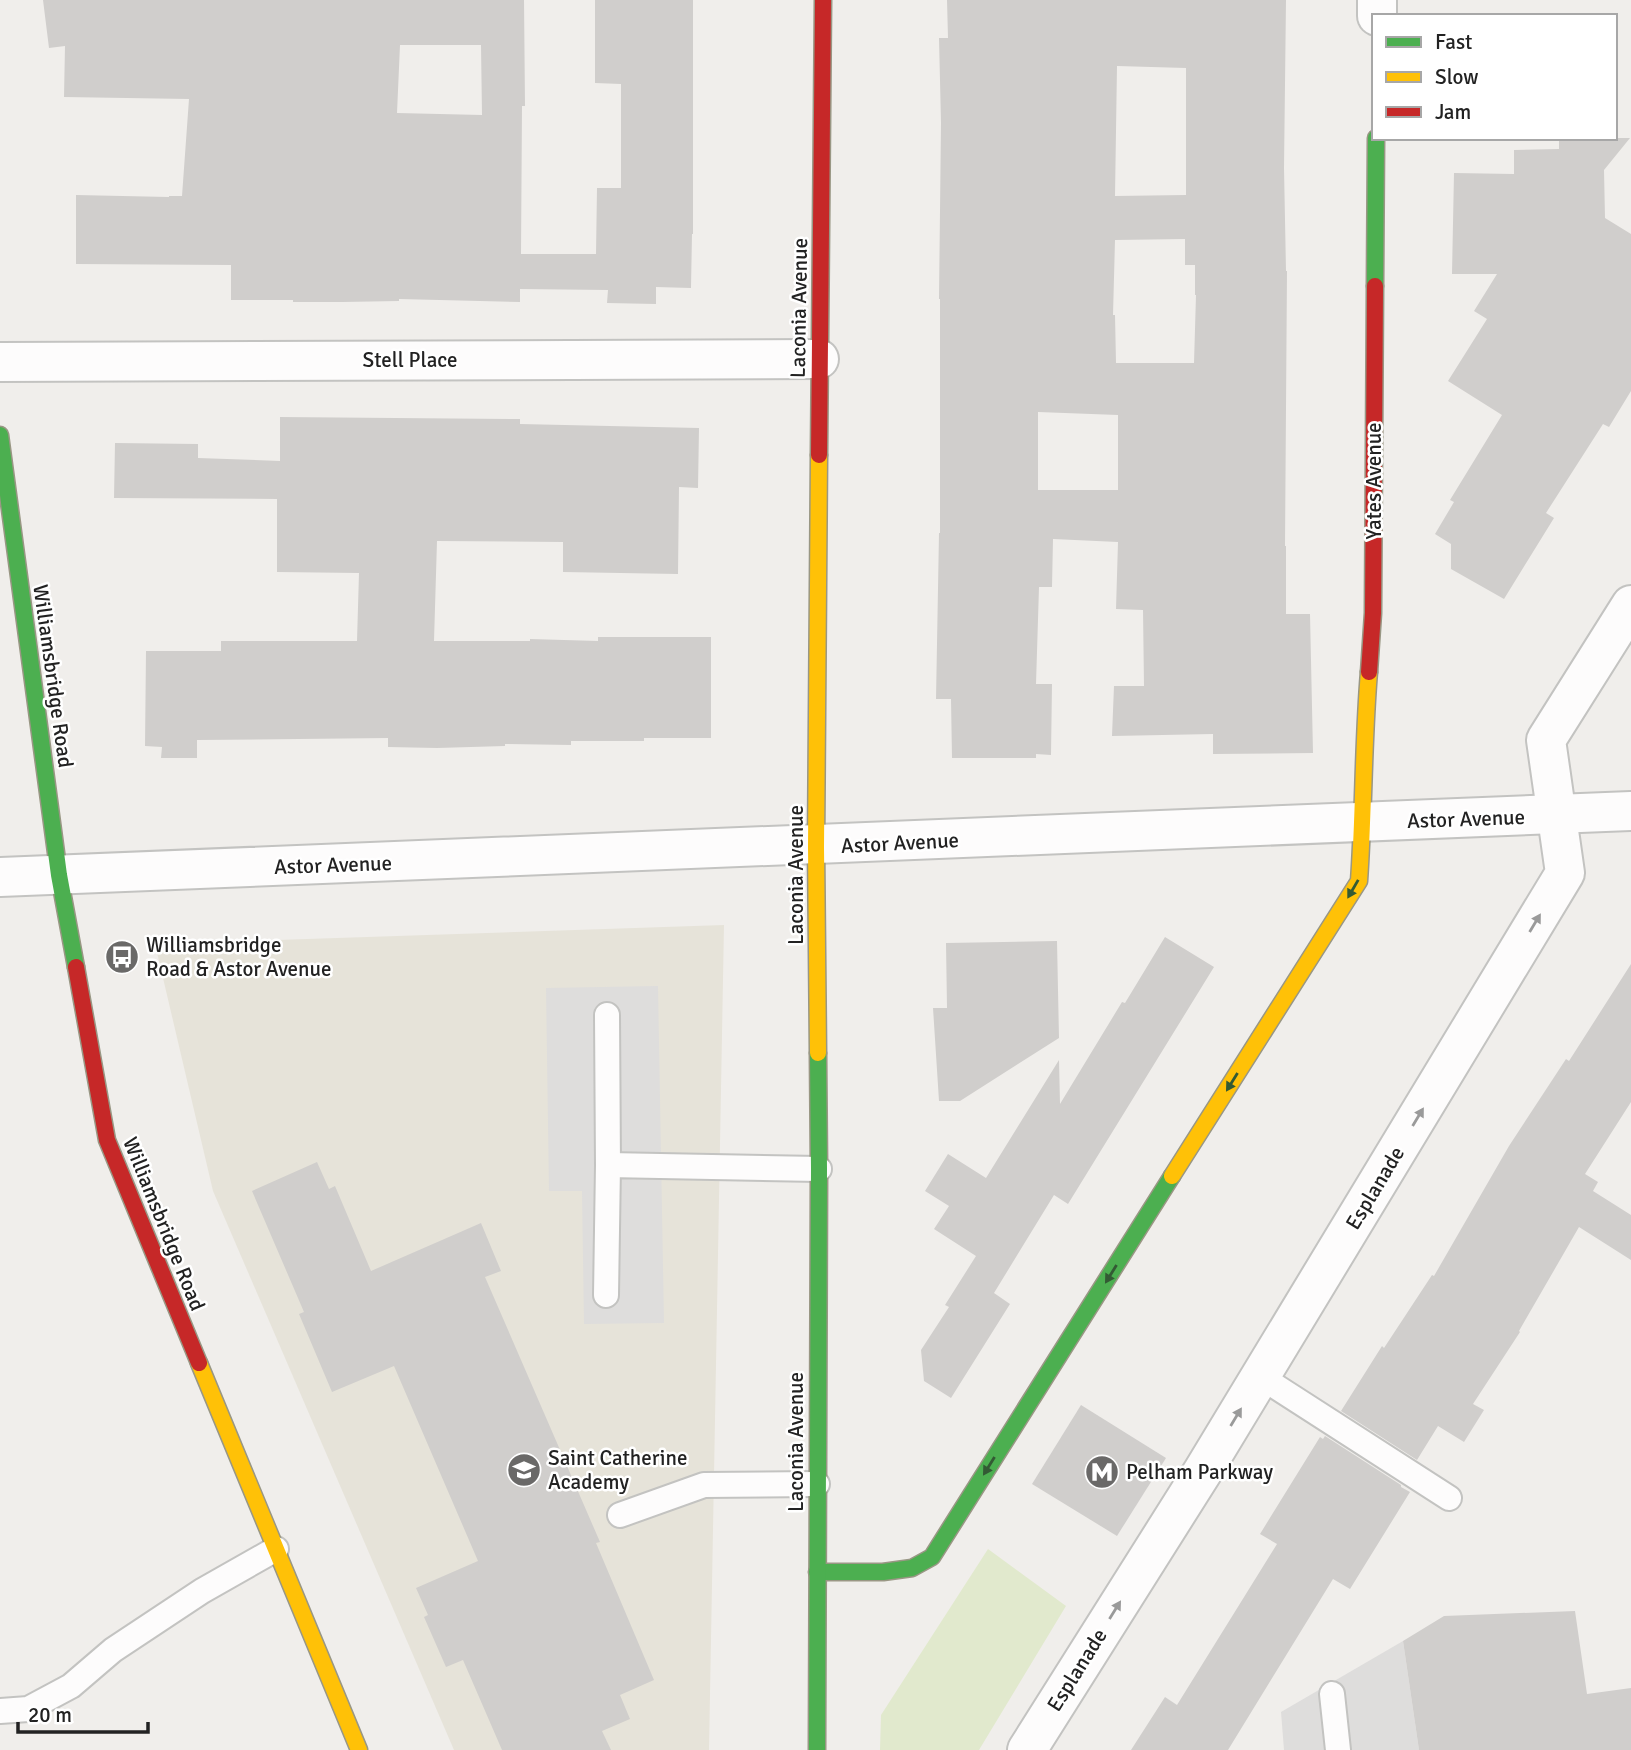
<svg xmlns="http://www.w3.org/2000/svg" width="1631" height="1750" font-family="Signika,sans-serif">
<rect width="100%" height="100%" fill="#f0eeeb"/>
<path fill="#e6e3d9" d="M 724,925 L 709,1750 L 454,1750 L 213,1191 L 155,944 Z"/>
<path fill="#e1e9cd" d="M 988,1549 L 1066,1606 L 979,1750 L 880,1750 L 881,1715 Z"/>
<g fill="#dedddc">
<path d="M 658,986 L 664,1323 L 584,1324 L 582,1191 L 549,1191 L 546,988 Z"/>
<path d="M 1403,1641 L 1419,1750 L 1284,1750 L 1281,1712 Z"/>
</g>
<g fill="#d0cecc" fill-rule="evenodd">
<path d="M 43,0 L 524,0 L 525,106 L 522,106 L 521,254 L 596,254 L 597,188 L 621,188 L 621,84 L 595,83 L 595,0 L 693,0 L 693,234 L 692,234 L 691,288 L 656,287 L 656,304 L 607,303 L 608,290 L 520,289 L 520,302 L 399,299 L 399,301 L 342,302 L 293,302 L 293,300 L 231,300 L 231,265 L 76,264 L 76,195 L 169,197 L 169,196 L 182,196 L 189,99 L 64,97 L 65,46 L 49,48 ZM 400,45 L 481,45 L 482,115 L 397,113 Z"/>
<path d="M 947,0 L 1286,0 L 1284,168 L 1286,271 L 1287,271 L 1285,546 L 1286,546 L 1286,614 L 1310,614 L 1313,753 L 1213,754 L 1213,734 L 1112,736 L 1114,686 L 1144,686 L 1143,610 L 1116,609 L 1118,542 L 1053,539 L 1052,587 L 1039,587 L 1036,684 L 1052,684 L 1051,755 L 1036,754 L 1036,758 L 952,758 L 951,699 L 936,699 L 939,533 L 940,533 L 940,299 L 939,299 L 941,123 L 939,38 L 948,38 ZM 1117,66 L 1186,68 L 1186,195 L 1115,196 ZM 1185,239 L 1185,265 L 1195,265 L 1195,295 L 1196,295 L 1194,363 L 1116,363 L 1115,315 L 1113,315 L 1115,240 ZM 1038,412 L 1118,415 L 1118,490 L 1038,490 Z"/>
<path d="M 1559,138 L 1630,138 L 1604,170 L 1605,218 L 1631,234 L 1631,391 L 1609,427 L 1603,424 L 1546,513 L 1554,518 L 1504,599 L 1451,569 L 1451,544 L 1435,534 L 1454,502 L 1450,500 L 1502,415 L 1448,381 L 1487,319 L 1474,311 L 1497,274 L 1452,274 L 1454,173 L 1514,174 L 1514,150 L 1559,149 Z"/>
<path d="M 280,417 L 520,419 L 520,424 L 699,428 L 698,488 L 679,487 L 678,574 L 563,572 L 563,542 L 437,541 L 434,641 L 530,641 L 530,639 L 598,641 L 598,637 L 711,637 L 711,738 L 644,738 L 644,741 L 571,741 L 571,745 L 505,744 L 505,746 L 437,748 L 388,747 L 388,738 L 197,740 L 197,758 L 161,758 L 162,747 L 145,746 L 146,651 L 221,651 L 221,641 L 357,641 L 359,573 L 277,572 L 277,499 L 114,498 L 115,443 L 198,444 L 198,458 L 280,461 Z"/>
<path d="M 1165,937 L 1214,967 L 1068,1204 L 1054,1195 L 994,1293 L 1010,1304 L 951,1398 L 924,1381 L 921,1350 L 949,1307 L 945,1305 L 976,1256 L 934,1229 L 949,1206 L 925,1191 L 948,1154 L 986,1178 L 1059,1060 L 1060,1104 L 1122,1002 L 1125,1003 Z"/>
<path d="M 1057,941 L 1059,1038 L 960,1101 L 939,1101 L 933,1008 L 947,1008 L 946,943 Z"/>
<path d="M 1631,964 L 1631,1102 L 1585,1174 L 1598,1182 L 1593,1191 L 1631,1215 L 1631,1260 L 1579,1227 L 1519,1331 L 1520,1332 L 1473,1404 L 1484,1410 L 1464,1442 L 1438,1426 L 1417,1460 L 1341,1411 L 1382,1346 L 1384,1348 L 1432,1275 L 1434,1276 L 1509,1146 L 1566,1059 L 1569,1061 Z"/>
<path d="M 317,1162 L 329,1189 L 335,1186 L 371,1271 L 481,1223 L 501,1271 L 485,1277 L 600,1542 L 596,1543 L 654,1680 L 620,1695 L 630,1719 L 602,1731 L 611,1750 L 502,1750 L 463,1660 L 446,1667 L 424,1617 L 428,1615 L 416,1588 L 478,1561 L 394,1366 L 332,1392 L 299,1314 L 304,1312 L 252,1191 Z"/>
<path d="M 1081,1405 L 1166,1458 L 1117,1536 L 1032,1484 Z"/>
<path d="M 1325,1436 L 1401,1485 L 1401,1487 L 1410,1492 L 1350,1589 L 1333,1579 L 1228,1750 L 1131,1750 L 1165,1697 L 1177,1705 L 1277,1544 L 1260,1534 L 1320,1437 L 1323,1439 Z"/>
<path d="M 1575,1611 L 1587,1694 L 1631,1688 L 1631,1750 L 1419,1750 L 1403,1641 L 1444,1616 Z"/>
</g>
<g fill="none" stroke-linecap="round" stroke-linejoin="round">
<g stroke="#c3c3c1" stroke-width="28">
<g id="lane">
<path d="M 607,1015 L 608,1165"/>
<path d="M 606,1295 L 608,1165 L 819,1169"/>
<path d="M 1261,1377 L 1449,1498"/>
<path d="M 620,1515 L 704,1485 L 817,1484"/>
<path d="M 1332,1694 L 1338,1750"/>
<path d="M 0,1711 L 28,1709 L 71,1686 L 113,1650 L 202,1591 L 276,1549"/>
</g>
</g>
<g stroke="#c3c3c1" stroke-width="42">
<g id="street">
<path d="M 1377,16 L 1377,0"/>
<path d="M 0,362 L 819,359"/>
<path d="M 0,877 C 544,856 1088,838 1631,811"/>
<path d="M 1027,1750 L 1203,1471 L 1565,873 L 1546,740 L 1631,605"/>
</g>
</g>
<g stroke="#999784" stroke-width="19">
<g id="fast">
<path d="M 1375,286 L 1376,138"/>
<path d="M 0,435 L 59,875 L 76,967"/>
<path d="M 817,1572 L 883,1572 L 912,1568 L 932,1557 L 1172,1176"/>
<path d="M 817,1750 L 819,1169 L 818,1053"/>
</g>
</g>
<g stroke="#999784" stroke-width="19">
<g id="slow">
<path d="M 818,1053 L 816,847 L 819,455"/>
<path d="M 1172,1176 L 1359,881 C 1364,811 1363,742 1369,672"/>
<path d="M 199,1363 L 359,1750"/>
</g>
</g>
<g stroke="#999784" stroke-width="19">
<g id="jam">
<path d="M 819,455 L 823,0"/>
<path d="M 1369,672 L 1373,613 L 1375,286"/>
<path d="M 76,967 L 107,1140 L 199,1363"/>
</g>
</g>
<use href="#lane" stroke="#fdfcfc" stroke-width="24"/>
<use href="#street" stroke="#fdfcfc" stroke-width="38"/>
<use href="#fast" stroke="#4caf50" stroke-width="16"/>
<use href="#slow" stroke="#ffc107" stroke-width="16"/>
<use href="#jam" stroke="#c62828" stroke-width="16"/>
</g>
<defs><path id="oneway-solid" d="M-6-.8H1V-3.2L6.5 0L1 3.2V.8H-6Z" transform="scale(1.75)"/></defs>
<g fill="#335a34">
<use href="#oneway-solid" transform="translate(1353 889) rotate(120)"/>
<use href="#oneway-solid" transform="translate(1232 1082) rotate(122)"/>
<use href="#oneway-solid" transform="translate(1111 1274) rotate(122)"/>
<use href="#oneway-solid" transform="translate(989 1466) rotate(122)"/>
</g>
<g fill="#9a9a9a">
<use href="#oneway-solid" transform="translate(1535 923) rotate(-59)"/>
<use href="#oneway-solid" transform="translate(1418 1117) rotate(-59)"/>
<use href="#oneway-solid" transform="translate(1236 1417) rotate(-59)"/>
<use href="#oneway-solid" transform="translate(1115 1610) rotate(-58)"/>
</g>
<defs>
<g id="bus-disc" transform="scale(1.75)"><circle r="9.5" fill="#6a6968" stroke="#fff"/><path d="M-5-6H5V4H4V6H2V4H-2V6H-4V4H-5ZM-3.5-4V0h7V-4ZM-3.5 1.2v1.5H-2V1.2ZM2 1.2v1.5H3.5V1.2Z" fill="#fff"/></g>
<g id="school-disc" transform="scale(1.75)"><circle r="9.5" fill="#6a6968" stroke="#fff"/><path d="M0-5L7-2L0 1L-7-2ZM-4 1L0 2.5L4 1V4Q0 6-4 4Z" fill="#fff"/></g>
<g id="metro-disc" transform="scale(1.75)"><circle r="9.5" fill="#6a6968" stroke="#fff"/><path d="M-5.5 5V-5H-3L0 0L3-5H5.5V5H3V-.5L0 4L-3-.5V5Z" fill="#fff"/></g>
</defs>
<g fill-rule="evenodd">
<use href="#bus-disc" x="122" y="957"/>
<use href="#school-disc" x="524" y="1470"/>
<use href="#metro-disc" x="1102" y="1472"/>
</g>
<g text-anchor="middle" stroke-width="5" stroke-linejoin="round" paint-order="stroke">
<g font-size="21" fill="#222" stroke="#fff">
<text transform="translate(799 308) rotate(-89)" y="7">Laconia Avenue</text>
<text x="410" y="367">Stell Place</text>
<text transform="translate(1374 481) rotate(-90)" y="7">Yates Avenue</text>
<text transform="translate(53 676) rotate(82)" y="7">Williamsbridge Road</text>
<text transform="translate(1466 819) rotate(-2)" y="7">Astor Avenue</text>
<text transform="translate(900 843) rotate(-3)" y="7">Astor Avenue</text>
<text transform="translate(333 865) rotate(-2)" y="7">Astor Avenue</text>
<text transform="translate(796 875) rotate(-90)" y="7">Laconia Avenue</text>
<text transform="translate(1375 1188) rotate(-59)" y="7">Esplanade</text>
<text transform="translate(164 1224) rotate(68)" y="7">Williamsbridge Road</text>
<text transform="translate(796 1442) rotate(-90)" y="7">Laconia Avenue</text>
<text transform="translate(1077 1670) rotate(-58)" y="7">Esplanade</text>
</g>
<g font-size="21" fill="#222" stroke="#fff" text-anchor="start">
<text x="146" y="952">Williamsbridge<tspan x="146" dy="24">Road &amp; Astor Avenue</tspan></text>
<text x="548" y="1465">Saint Catherine<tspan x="548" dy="24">Academy</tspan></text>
<text x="1126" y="1479">Pelham Parkway</text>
</g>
</g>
<rect x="1372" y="14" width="245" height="126" fill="#ffffff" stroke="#a7a7a7" stroke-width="2"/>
<rect x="1386" y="37" width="35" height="10" fill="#4caf50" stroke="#a7a7a7" stroke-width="2"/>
<text x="1435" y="49" font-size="21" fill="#222222">Fast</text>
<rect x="1386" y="72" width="35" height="10" fill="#ffc107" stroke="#a7a7a7" stroke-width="2"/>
<text x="1435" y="84" font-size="21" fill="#222222">Slow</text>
<rect x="1386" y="107" width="35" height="10" fill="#c62828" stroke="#a7a7a7" stroke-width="2"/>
<text x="1435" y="119" font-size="21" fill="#222222">Jam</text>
<path d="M18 1722v10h130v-10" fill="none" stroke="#222222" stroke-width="3.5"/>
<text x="28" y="1722" font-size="21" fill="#222222" stroke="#ffffff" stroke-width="5" paint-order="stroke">20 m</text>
</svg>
